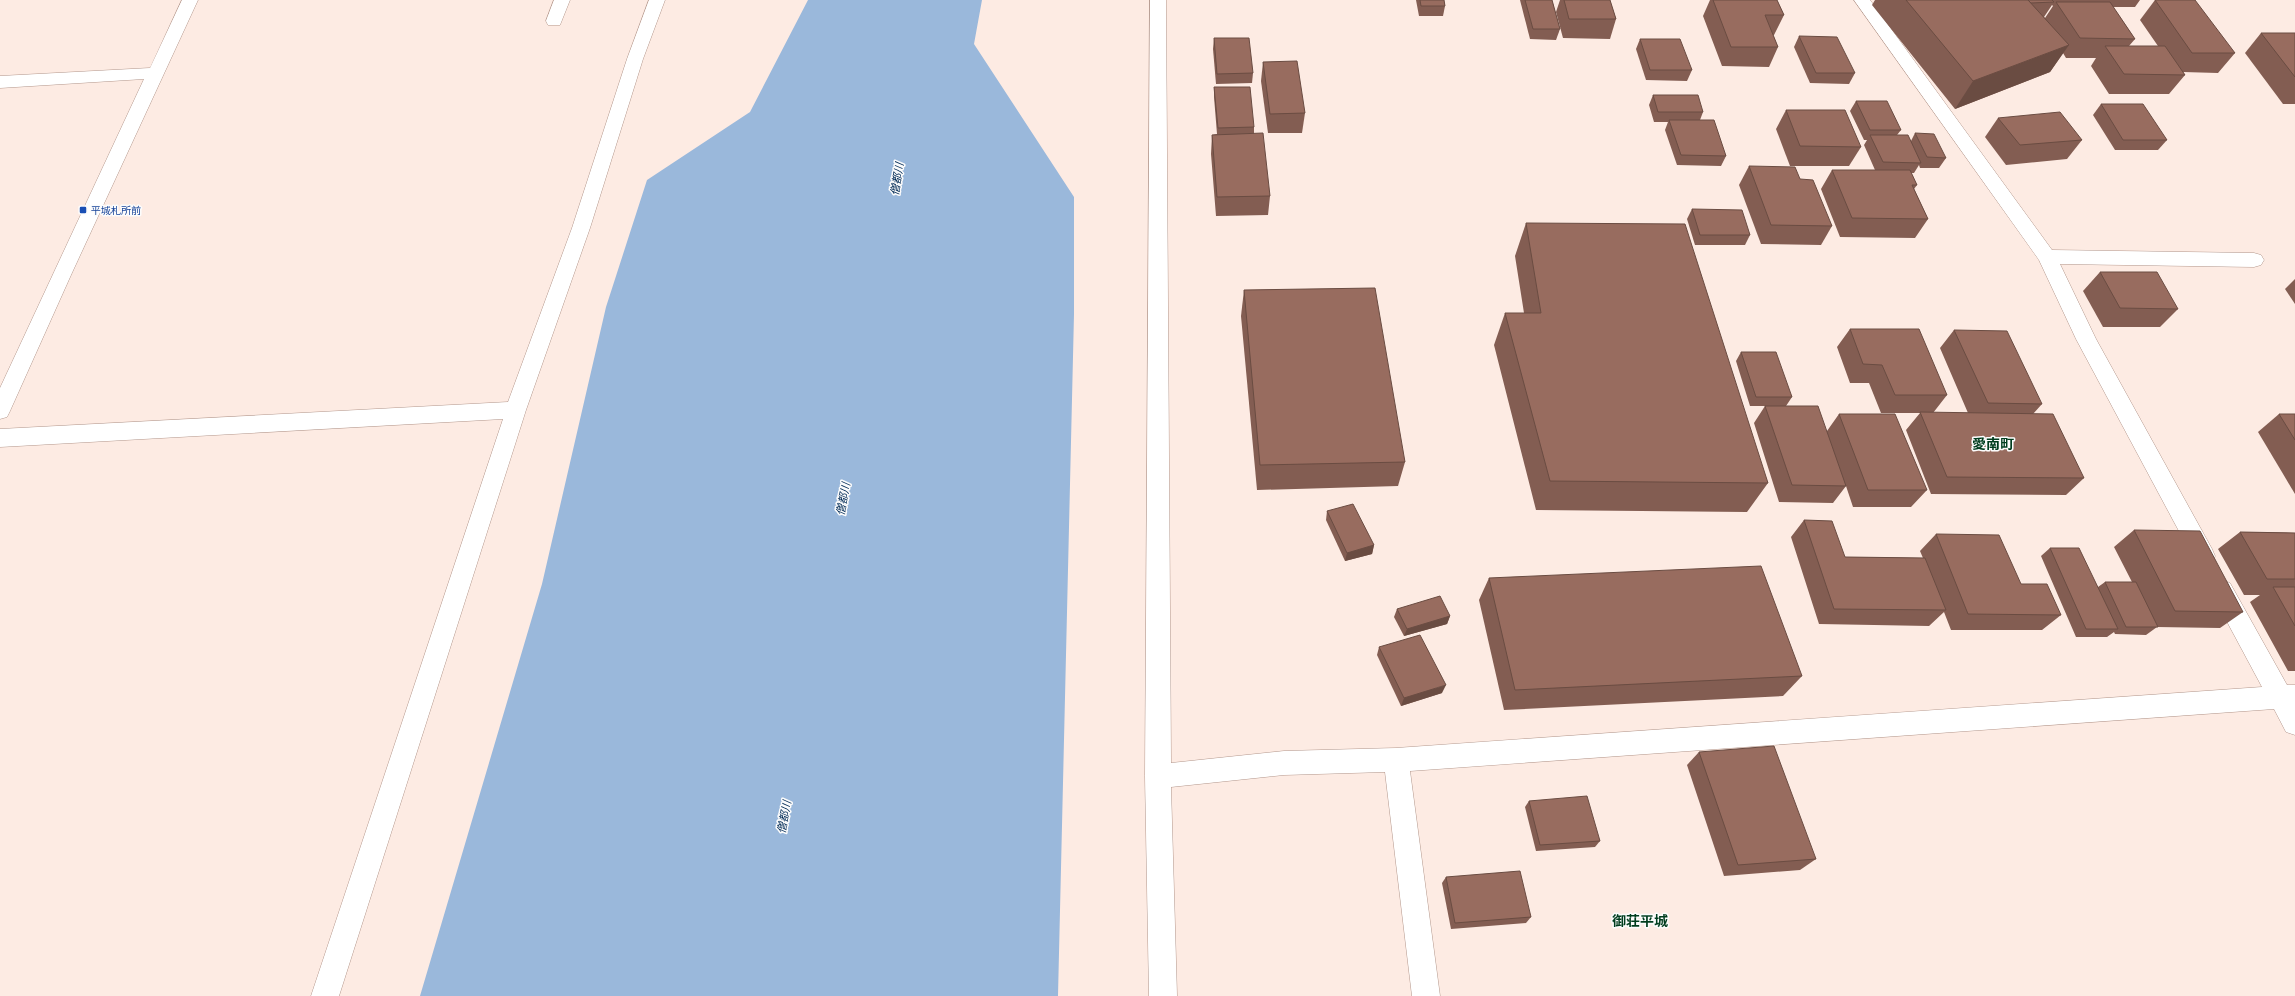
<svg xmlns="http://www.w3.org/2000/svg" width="2295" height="996" font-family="'Source Sans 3','Noto Sans JP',sans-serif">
<rect width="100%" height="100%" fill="#fdebe3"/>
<path fill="#9ab8db" d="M 808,0 L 982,0 L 974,44 L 1074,197 L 1074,314 L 1058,996 L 420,996 L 542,584 L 606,307 L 647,180 L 750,112 Z"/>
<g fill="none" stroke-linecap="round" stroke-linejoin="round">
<g stroke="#b3978c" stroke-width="1">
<g id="minor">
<path d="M 182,0 L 198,0 L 71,275 L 10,411 L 7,417 L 0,419 L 0,388 L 144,79 L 0,88 L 0,76 L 150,68 Z"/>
<path d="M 554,0 L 570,0 L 560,25 L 548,25 L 546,21 Z"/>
<path d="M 649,0 L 665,0 L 643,59 L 590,228 L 526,410 L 339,996 L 311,996 L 503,419 L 0,447 L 0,429 L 508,402 L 572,228 L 627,59 Z"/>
<path d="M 1150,0 L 1166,0 L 1171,763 L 1284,751 L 1396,748 L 2262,687 L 2210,590 L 2214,583 L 2222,580 L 2230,583 L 2287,685 L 2295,685 L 2295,735 L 2286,732 L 2274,709 L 1410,771 L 1440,996 L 1412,996 L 1385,772 L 1284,775 L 1171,787 L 1177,996 L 1149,996 L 1145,776 Z"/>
<path d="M 1854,0 L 1870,0 L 2052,250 L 2254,253 L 2261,255 L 2264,260 L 2261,265 L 2254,267 L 2060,264 L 2096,339 L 2212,549 L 2215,556 L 2212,563 L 2204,566 L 2196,563 L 2076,339 L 2039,260 Z"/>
</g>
</g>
<use href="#minor" fill="#fff" fill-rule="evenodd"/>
</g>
<g fill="#835d52" fill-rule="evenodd">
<path d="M 1416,0 L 1444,0 L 1445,6 L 1443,16 L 1419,16 Z"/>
<path d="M 1520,0 L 1552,0 L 1560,29 L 1556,40 L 1530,39 Z"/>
<path d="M 1560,0 L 1610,0 L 1616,19 L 1610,39 L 1563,38 L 1556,12 Z"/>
<path d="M 1710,0 L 1777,0 L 1784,15 L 1774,35 L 1773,35 L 1778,47 L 1769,67 L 1722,66 L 1703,16 Z"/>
<path d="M 1875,0 L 2140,0 L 2135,7 L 2113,7 L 2135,39 L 2129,46 L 2158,46 L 2140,20 L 2155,0 L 2235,53 L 2218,73 L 2183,72 L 2185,75 L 2169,94 L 2109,94 L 2091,66 L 2096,58 L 2066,58 L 2063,53 L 2050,72 L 1955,109 L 1872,5 ZM 2052,5 L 2053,6 L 2045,18 L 2044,17 Z"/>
<path d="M 2261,33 L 2295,33 L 2295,104 L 2283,104 L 2245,53 Z"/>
<path d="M 1799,36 L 1855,73 L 1849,84 L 1810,83 L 1794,47 Z"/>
<path d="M 1214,38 L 1253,73 L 1252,83 L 1216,84 L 1213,49 Z"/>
<path d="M 1640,39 L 1692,70 L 1687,81 L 1646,80 L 1636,49 Z"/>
<path d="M 1263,62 L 1305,113 L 1302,133 L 1268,133 L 1261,81 Z"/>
<path d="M 1214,87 L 1254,127 L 1254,134 L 1270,196 L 1268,215 L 1216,216 L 1211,154 L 1212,135 L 1217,134 L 1214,97 Z"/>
<path d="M 1653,95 L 1703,112 L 1700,120 L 1726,156 L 1721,166 L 1677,165 L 1665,130 L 1668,122 L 1654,122 L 1649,105 Z"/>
<path d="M 1856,101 L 1901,130 L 1897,135 L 1911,141 L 1915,133 L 1946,158 L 1939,168 L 1920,168 L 1919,165 L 1914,173 L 1911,173 L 1917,185 L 1914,189 L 1928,219 L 1915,238 L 1840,237 L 1821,189 L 1832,170 L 1875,170 L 1864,145 L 1867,140 L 1864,140 L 1850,111 Z"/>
<path d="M 2101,104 L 2167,140 L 2158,150 L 2115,150 L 2093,115 Z"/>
<path d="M 1786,110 L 1861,147 L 1849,166 L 1790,166 L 1776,129 Z"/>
<path d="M 1998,118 L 2082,140 L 2067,159 L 2006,165 L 1985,137 Z"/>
<path d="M 1749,166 L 1800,179 L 1832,226 L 1821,245 L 1761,244 L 1739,185 Z"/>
<path d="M 1692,209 L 1750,235 L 1745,245 L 1695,245 L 1687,219 Z"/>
<path d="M 1526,223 L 1768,483 L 1747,512 L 1536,510 L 1494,345 L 1505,313 L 1524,313 L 1515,256 Z"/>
<path d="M 2100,272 L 2178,309 L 2160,327 L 2103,327 L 2083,291 Z"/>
<path d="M 2295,279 L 2295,304 L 2285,289 Z"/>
<path d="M 1244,290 L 1405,462 L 1398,486 L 1257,490 L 1241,316 Z"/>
<path d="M 1850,329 L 1947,395 L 1933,413 L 1968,413 L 1940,348 L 1954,330 L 2042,404 L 2033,414 L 2084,478 L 2066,495 L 1931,494 L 1906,430 L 1920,413 L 1881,413 L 1869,383 L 1850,383 L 1837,347 Z"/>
<path d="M 1741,352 L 1792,397 L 1786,406 L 1827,431 L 1839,414 L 1927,490 L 1911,507 L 1853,507 L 1846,486 L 1833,503 L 1779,502 L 1754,423 L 1765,406 L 1750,406 L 1736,361 Z"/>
<path d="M 2279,414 L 2295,414 L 2295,494 L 2258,432 Z"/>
<path d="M 1327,511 L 1374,545 L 1372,554 L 1345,561 L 1326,520 Z"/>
<path d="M 1804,520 L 1845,557 L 1923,558 L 1920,551 L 1936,534 L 2021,584 L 2061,615 L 2042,630 L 1951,630 L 1944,612 L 1929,626 L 1819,624 L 1791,537 Z"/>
<path d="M 2134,530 L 2243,612 L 2220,628 L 2157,627 L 2146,635 L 2115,634 L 2114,632 L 2107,637 L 2076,637 L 2041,556 L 2050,548 L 2098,587 L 2105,582 L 2132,582 L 2114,547 Z"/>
<path d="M 2240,532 L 2295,533 L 2295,671 L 2288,671 L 2250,602 L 2260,595 L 2244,595 L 2218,549 Z"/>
<path d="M 1489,578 L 1802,676 L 1783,696 L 1504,710 L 1479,600 Z"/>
<path d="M 1397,609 L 1450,616 L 1447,624 L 1404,636 L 1394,617 Z"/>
<path d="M 1379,647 L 1442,693 L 1401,706 L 1377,655 Z"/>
<path d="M 1699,752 L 1816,859 L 1800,870 L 1724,876 L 1687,765 Z"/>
<path d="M 1529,801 L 1600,841 L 1595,847 L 1536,851 L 1525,807 Z"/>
<path d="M 1446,877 L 1531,917 L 1526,923 L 1451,929 L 1442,883 Z"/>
</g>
<g fill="#6a4c42">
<path d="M 2069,45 L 2050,72 L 1955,109 L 1973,81 Z"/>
<path d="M 1374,545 L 1372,554 L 1345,561 L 1347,553 Z"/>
<path d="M 1450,616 L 1447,624 L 1404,636 L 1407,629 Z"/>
<path d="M 1446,685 L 1442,693 L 1401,706 L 1404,698 Z"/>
</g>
<g fill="#986c5f" stroke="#6a4c42">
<path d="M 1420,0 L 1444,0 L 1445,6 L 1421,6 Z"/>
<path d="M 1525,0 L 1552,0 L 1560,29 L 1533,29 Z"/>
<path d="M 1564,0 L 1610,0 L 1616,19 L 1569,19 Z"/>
<path d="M 1713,0 L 1777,0 L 1784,15 L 1765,15 L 1778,47 L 1731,47 Z"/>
<path d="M 1906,0 L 2028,0 L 2069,45 L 1973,81 Z"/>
<path d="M 2028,0 L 2052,0 L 2054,2 L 2031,3 Z"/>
<path d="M 2155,0 L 2195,0 L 2235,53 L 2192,53 Z"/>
<path d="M 2056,2 L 2110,2 L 2135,39 L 2080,38 Z"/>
<path d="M 2261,33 L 2295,33 L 2295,77 Z"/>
<path d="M 1799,36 L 1837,37 L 1855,73 L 1816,73 Z"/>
<path d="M 1214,38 L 1249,38 L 1253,73 L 1217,74 Z"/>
<path d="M 1640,39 L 1680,39 L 1692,70 L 1650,70 Z"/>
<path d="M 2105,46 L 2165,46 L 2185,75 L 2124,74 Z"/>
<path d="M 1297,61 L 1305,113 L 1270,114 L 1263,62 Z"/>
<path d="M 1214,87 L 1250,87 L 1254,127 L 1218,128 Z"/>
<path d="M 1653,95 L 1698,95 L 1703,112 L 1658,112 Z"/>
<path d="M 1856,101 L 1887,101 L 1901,130 L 1870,130 Z"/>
<path d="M 2101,104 L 2143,104 L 2167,140 L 2123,140 Z"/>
<path d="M 1786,110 L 1845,110 L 1861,147 L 1800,146 Z"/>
<path d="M 2060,112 L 2082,140 L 2020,145 L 1998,118 Z"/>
<path d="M 1669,120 L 1714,120 L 1726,156 L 1681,155 Z"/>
<path d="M 1263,133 L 1270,196 L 1217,197 L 1212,135 Z"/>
<path d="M 1915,133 L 1934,134 L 1946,158 L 1927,157 Z"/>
<path d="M 1870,135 L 1908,135 L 1921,163 L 1883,162 Z"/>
<path d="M 1749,166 L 1795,167 L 1800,179 L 1813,180 L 1832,226 L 1771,225 Z"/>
<path d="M 1832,170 L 1910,170 L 1917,185 L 1912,185 L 1928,219 L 1852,218 Z"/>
<path d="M 1692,209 L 1742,210 L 1750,235 L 1700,235 Z"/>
<path d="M 1526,223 L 1685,224 L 1768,483 L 1550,481 L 1505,313 L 1541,313 Z"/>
<path d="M 2100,272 L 2157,272 L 2178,309 L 2120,308 Z"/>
<path d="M 1375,288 L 1405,462 L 1260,465 L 1244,290 Z"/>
<path d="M 1850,329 L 1919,329 L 1947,395 L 1895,395 L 1882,365 L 1863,364 Z"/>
<path d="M 1954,330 L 2007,331 L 2042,404 L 1988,403 Z"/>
<path d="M 1741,352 L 1776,352 L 1792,397 L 1756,397 Z"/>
<path d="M 1765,406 L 1818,406 L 1846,486 L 1792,485 Z"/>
<path d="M 1920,412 L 2053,414 L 2084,478 L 1947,477 Z"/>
<path d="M 1839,414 L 1895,414 L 1927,490 L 1868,490 Z"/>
<path d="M 2279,414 L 2295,414 L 2295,440 Z"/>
<path d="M 1353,504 L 1374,545 L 1347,553 L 1327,511 Z"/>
<path d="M 1804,520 L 1832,521 L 1845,557 L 1925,558 L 1946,610 L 1834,609 Z"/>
<path d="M 2134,530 L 2200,531 L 2243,612 L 2175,611 Z"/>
<path d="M 2240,532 L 2295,533 L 2295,579 L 2267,579 Z"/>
<path d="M 1936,534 L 1999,535 L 2021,584 L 2047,584 L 2061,615 L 1968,614 Z"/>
<path d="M 2050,548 L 2079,548 L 2118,629 L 2086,629 Z"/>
<path d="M 1761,566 L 1802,676 L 1515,690 L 1489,578 Z"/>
<path d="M 2105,582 L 2136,582 L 2158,627 L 2126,627 Z"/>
<path d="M 2273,587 L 2295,587 L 2295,626 Z"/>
<path d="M 1440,596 L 1450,616 L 1407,629 L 1397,609 Z"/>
<path d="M 1420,635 L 1446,685 L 1404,698 L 1379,647 Z"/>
<path d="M 1774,746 L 1816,859 L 1738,865 L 1699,752 Z"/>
<path d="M 1587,796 L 1600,841 L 1540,845 L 1529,801 Z"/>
<path d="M 1520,871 L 1531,917 L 1455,923 L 1446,877 Z"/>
</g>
<rect fill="#1a4fb4" stroke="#fcfcfc" stroke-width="1.5" x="79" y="206" width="8" height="8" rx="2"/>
<g text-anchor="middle" stroke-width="3" stroke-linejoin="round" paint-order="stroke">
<g font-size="10" fill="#164399" stroke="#fcfcfc" text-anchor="start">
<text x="91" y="214">平城札所前</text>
</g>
<g font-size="11" font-style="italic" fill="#002a55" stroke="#fcfcfc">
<text transform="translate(897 179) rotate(-81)" y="4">僧都川</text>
<text transform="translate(843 499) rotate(-80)" y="4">僧都川</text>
<text transform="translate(784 817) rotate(-80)" y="4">僧都川</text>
</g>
<g font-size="14" font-weight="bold" fill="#003d1e" stroke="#fcfcfc">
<text x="1993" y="449">愛南町</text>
</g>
<g font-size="14" font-weight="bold" fill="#003d1e" stroke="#fcfcfc">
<text x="1640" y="926">御荘平城</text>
</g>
</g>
</svg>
